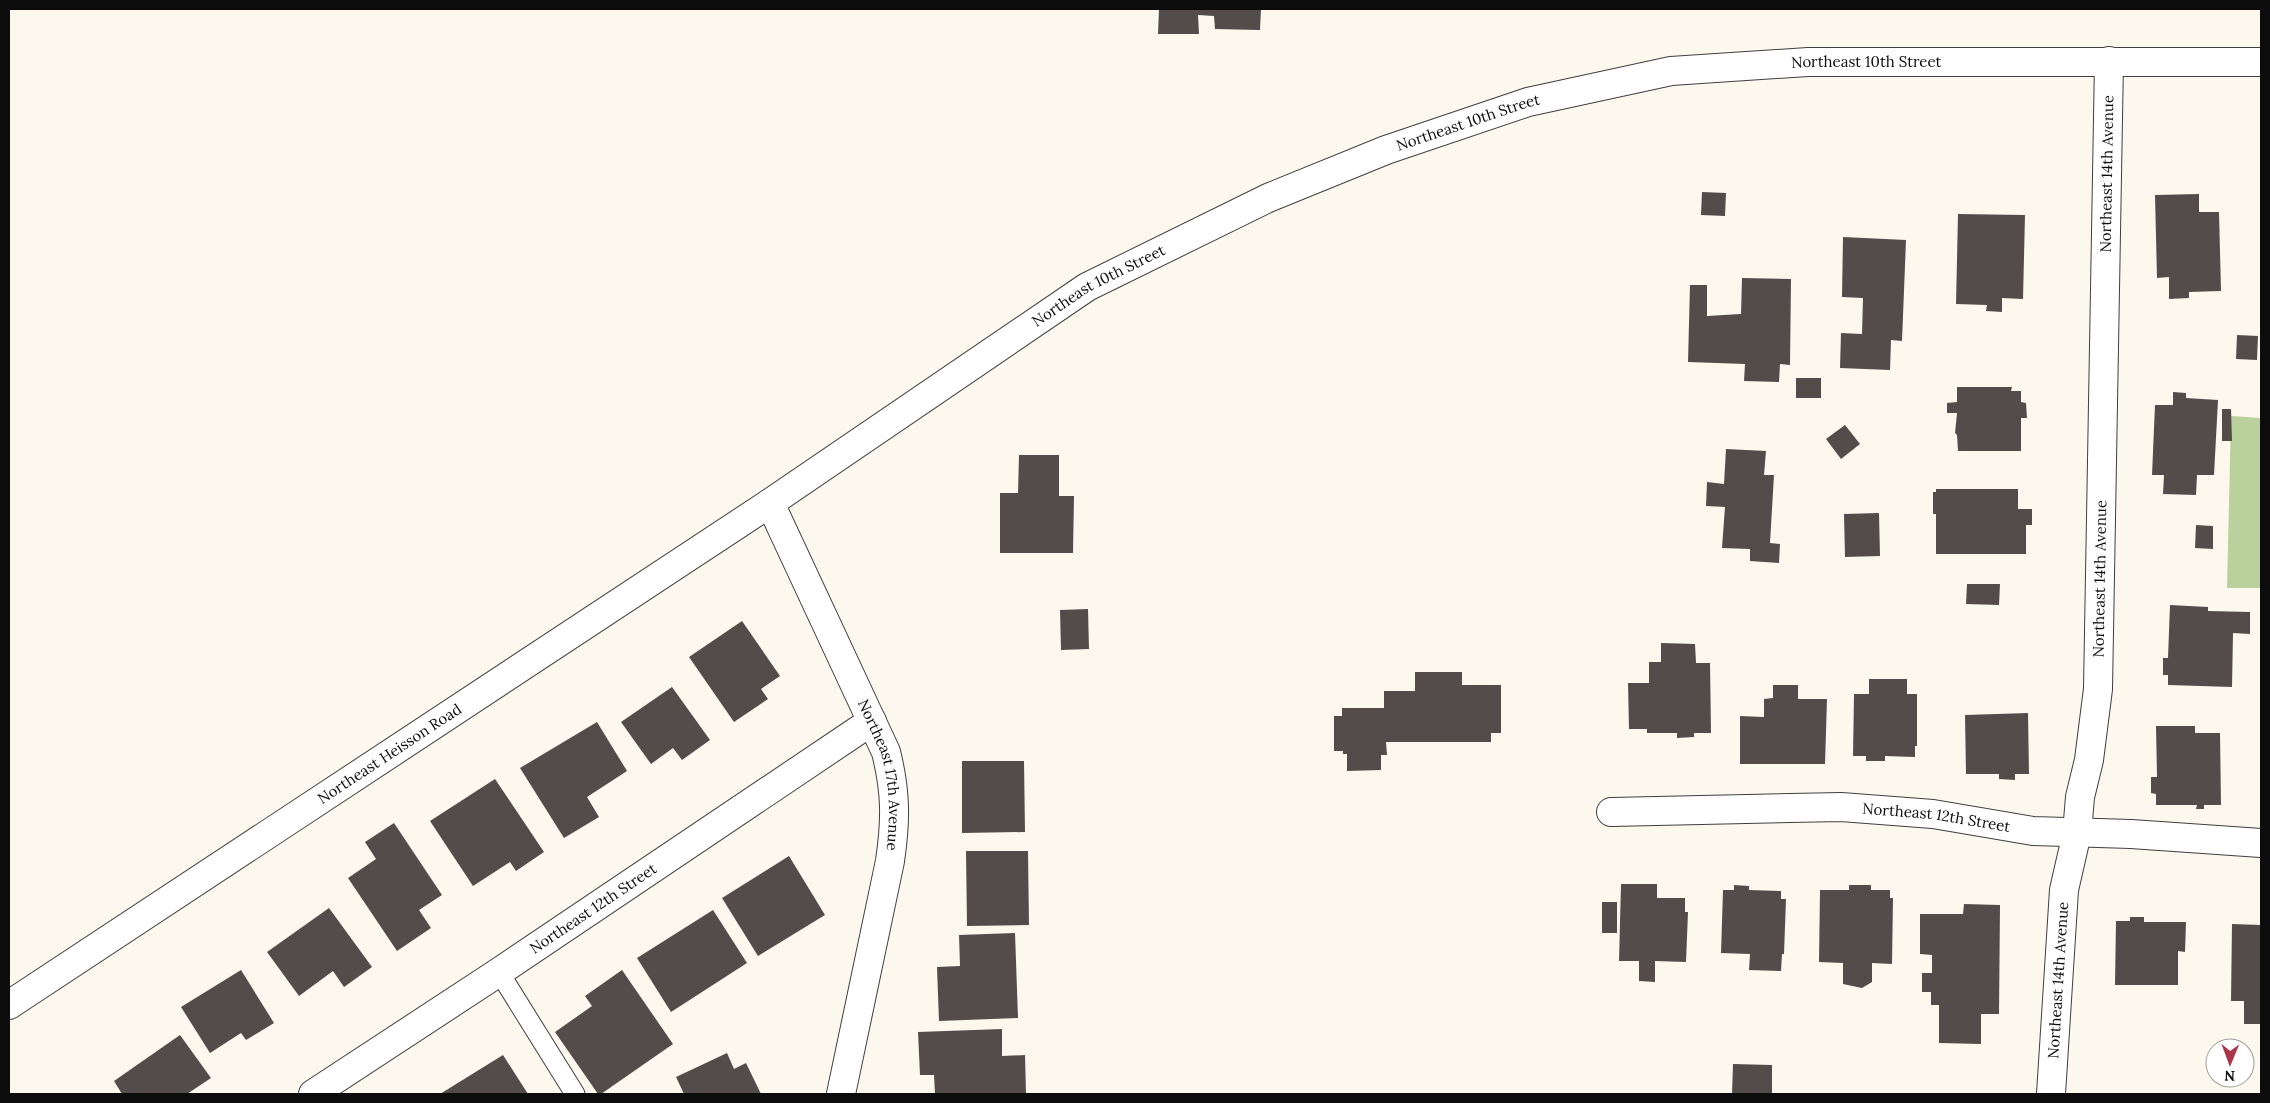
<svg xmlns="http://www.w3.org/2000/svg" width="2270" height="1103" font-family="Lora,serif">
<rect width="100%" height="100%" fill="#fcf8ed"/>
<path fill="#bad19d" d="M 2231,416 L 2261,418 L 2261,588 L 2227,588 Z"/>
<g fill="#534c4a">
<path d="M 1159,9 L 1261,9 L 1260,30 L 1215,29 L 1214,16 L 1198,15 L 1199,34 L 1158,34 Z"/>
<path d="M 1702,192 L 1726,193 L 1725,216 L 1701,215 Z"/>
<path d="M 2199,194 L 2199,212 L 2219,212 L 2221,291 L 2189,292 L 2189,298 L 2169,299 L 2169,277 L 2157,278 L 2155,195 Z"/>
<path d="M 1958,214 L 2025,215 L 2023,299 L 2002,298 L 2002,312 L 1986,311 L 1987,305 L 1956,304 Z"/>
<path d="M 1843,237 L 1906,240 L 1902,341 L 1891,340 L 1890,370 L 1840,368 L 1841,333 L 1862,334 L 1863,298 L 1842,297 Z"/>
<path d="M 1742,278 L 1791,279 L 1790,365 L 1780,364 L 1779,382 L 1744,381 L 1745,364 L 1688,362 L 1690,285 L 1707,285 L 1707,316 L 1741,314 Z"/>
<path d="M 2237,335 L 2258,336 L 2257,360 L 2236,359 Z"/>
<rect x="1796" y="378" width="25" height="20"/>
<path d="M 1957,387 L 2012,387 L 2011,391 L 2021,391 L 2021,402 L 2026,403 L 2027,418 L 2021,418 L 2021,451 L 1958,451 L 1957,435 L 1955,433 L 1957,413 L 1947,413 L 1947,403 L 1957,402 Z"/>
<path d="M 2173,392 L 2186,393 L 2186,398 L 2218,400 L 2214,475 L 2197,475 L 2196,495 L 2163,494 L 2164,475 L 2152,475 L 2155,405 L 2173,405 Z"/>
<path d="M 2222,409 L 2231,409 L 2232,441 L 2222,441 Z"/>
<path d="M 1845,425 L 1860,444 L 1841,459 L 1826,439 Z"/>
<path d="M 1726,449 L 1766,451 L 1764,475 L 1774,475 L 1770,543 L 1780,544 L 1779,563 L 1750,561 L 1750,549 L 1722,548 L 1725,507 L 1706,506 L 1707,482 L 1724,484 Z"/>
<path d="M 1019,455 L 1059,455 L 1059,496 L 1074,496 L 1073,553 L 1000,553 L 1000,493 L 1018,493 Z"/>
<path d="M 1936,489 L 2018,489 L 2018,509 L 2032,509 L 2032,525 L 2026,525 L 2026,554 L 1936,554 L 1936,514 L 1933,514 L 1933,492 L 1936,492 Z"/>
<path d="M 1879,513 L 1880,556 L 1845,557 L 1844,514 Z"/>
<path d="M 2196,525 L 2213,526 L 2213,549 L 2195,548 Z"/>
<path d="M 1967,584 L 2000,584 L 1999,605 L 1966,604 Z"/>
<path d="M 2170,605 L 2208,607 L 2208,611 L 2250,612 L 2250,634 L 2233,633 L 2232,687 L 2168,685 L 2168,675 L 2163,675 L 2163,658 L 2168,658 Z"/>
<path d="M 1088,609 L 1089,649 L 1061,650 L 1060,610 Z"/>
<path d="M 742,621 L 780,676 L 761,689 L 768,699 L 734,722 L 689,657 Z"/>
<path d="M 1661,643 L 1695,644 L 1696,663 L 1710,663 L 1711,733 L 1694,733 L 1694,737 L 1677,738 L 1677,733 L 1647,733 L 1647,729 L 1629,729 L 1628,683 L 1649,683 L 1649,662 L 1661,662 Z"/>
<path d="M 1415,672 L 1462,672 L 1462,685 L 1501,685 L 1501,733 L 1491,733 L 1491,742 L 1386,742 L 1387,755 L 1381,755 L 1381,770 L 1347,771 L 1347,754 L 1343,754 L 1343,751 L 1334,751 L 1334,716 L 1342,716 L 1342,708 L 1384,708 L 1384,691 L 1415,691 Z"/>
<path d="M 1869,679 L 1907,679 L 1907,694 L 1917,694 L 1917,746 L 1915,746 L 1915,757 L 1885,756 L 1885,761 L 1866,761 L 1866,756 L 1853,756 L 1854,694 L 1869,694 Z"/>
<path d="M 1773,685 L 1798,685 L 1798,699 L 1827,699 L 1825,764 L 1740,764 L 1740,716 L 1764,717 L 1764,699 L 1773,698 Z"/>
<path d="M 672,687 L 710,740 L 682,760 L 673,748 L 651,764 L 621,722 Z"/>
<path d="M 2028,713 L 2029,774 L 2015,774 L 2015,780 L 1999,779 L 1999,774 L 1966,774 L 1965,715 Z"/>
<path d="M 597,722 L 627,771 L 587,797 L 599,817 L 564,838 L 520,768 Z"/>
<path d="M 2156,726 L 2195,726 L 2195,733 L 2220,733 L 2221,805 L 2204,805 L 2204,809 L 2196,809 L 2197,805 L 2156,805 L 2156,794 L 2151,793 L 2151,777 L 2157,777 Z"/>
<path d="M 962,761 L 1024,761 L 1025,832 L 962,833 Z"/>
<path d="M 495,779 L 544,852 L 516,871 L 510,862 L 473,886 L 430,821 Z"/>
<path d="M 394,823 L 442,895 L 419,910 L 431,928 L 397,951 L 348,878 L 376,859 L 365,842 Z"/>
<path d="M 966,851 L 1028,851 L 1029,925 L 967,926 Z"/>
<path d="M 789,856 L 825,915 L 758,956 L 722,898 Z"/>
<path d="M 1621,884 L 1657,884 L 1657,898 L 1685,898 L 1685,912 L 1688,912 L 1686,962 L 1655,961 L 1655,982 L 1639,981 L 1639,961 L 1619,961 Z"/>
<path d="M 1734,885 L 1749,886 L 1749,890 L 1781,891 L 1781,899 L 1786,899 L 1784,954 L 1782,954 L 1781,971 L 1749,970 L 1750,954 L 1721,953 L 1723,890 L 1734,890 Z"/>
<path d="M 1849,885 L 1871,885 L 1871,890 L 1890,890 L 1890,898 L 1893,898 L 1892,964 L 1872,963 L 1872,982 L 1862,988 L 1843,984 L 1843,963 L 1819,962 L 1820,890 L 1849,890 Z"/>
<rect x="1602" y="902" width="15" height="31"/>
<path d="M 1964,904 L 2000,905 L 1999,1014 L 1981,1014 L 1981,1044 L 1939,1043 L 1939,1005 L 1931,1005 L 1931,992 L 1922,992 L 1922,973 L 1932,973 L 1932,955 L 1920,954 L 1920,914 L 1963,914 Z"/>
<path d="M 329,908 L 372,967 L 344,987 L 333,971 L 299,996 L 267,952 Z"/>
<path d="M 713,910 L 747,963 L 671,1012 L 637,958 Z"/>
<path d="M 2130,917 L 2144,917 L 2144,922 L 2186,922 L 2185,952 L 2178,951 L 2178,985 L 2115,985 L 2116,921 L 2130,921 Z"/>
<path d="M 2232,924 L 2261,925 L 2261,1024 L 2244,1024 L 2244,1001 L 2231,1001 Z"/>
<path d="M 1015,933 L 1018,1018 L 939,1021 L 937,967 L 960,966 L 959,935 Z"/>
<path d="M 241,970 L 274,1023 L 246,1040 L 241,1033 L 210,1053 L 181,1007 Z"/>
<path d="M 622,970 L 673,1044 L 601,1094 L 598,1094 L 555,1032 L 592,1006 L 585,996 Z"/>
<path d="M 1002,1029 L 1002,1056 L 1025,1055 L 1026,1094 L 935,1094 L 934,1075 L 920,1075 L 918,1032 Z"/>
<path d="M 180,1035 L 211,1078 L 187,1094 L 122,1094 L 114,1081 Z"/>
<path d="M 727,1053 L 734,1069 L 746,1063 L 761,1094 L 684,1094 L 676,1077 Z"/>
<path d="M 503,1055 L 528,1094 L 440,1094 Z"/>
<path d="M 1733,1064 L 1772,1065 L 1772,1094 L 1732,1094 Z"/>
</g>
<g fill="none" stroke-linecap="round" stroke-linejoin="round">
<g stroke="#3f3f3f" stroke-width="21">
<path id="service" d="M 499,972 L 575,1094"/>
</g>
<g stroke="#3f3f3f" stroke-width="30">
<g id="minor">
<path id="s1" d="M 770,503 L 886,752 C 896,792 896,820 890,861 L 841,1094"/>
<path id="s2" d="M 1611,812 L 1841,807 L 1933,814 L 2033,831 L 2131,834 L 2261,843"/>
<path id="s3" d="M 313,1094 L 499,972 L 872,721"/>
<path id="s4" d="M 2051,1094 L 2064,890 L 2077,833 L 2080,797 L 2089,760 L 2098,689 L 2109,61"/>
</g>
</g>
<g stroke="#3f3f3f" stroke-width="30">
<g id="tertiary">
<path id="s5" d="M 9,1005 L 770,503 L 1087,287 L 1268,198 L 1386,150 L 1528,102 L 1671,71 L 1808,62 L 2261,62"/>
</g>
</g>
<use href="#service" stroke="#fff" stroke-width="19"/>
<use href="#minor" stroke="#fff" stroke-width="28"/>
<use href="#tertiary" stroke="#fff" stroke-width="28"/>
</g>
<g text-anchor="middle" stroke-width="5" stroke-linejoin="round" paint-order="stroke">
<g font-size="15" fill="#0c0c0c" stroke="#fff">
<text dy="5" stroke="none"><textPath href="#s5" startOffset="2116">Northeast 10th Street</textPath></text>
<text dy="5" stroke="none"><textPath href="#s5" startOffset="1711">Northeast 10th Street</textPath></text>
<text dy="5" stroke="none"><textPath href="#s4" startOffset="924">Northeast 14th Avenue</textPath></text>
<text dy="5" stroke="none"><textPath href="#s5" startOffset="1306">Northeast 10th Street</textPath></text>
<text dy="5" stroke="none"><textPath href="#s4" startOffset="519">Northeast 14th Avenue</textPath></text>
<text dy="5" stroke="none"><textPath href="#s5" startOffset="456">Northeast Heisson Road</textPath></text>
<text dy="5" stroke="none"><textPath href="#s1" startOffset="296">Northeast 17th Avenue</textPath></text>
<text dy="5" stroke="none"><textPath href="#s2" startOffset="326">Northeast 12th Street</textPath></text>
<text dy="5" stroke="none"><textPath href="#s3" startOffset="336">Northeast 12th Street</textPath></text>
<text dy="5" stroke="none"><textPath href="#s4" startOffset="114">Northeast 14th Avenue</textPath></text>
</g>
</g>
<rect width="2270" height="1103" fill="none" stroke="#0c0c0c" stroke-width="20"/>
<g transform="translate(2230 1063) rotate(181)"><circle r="24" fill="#ffffff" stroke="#9e9e9e"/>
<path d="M0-4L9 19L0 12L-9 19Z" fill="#a8374a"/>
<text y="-8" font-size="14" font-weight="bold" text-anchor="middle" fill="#0c0c0c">N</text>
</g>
</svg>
